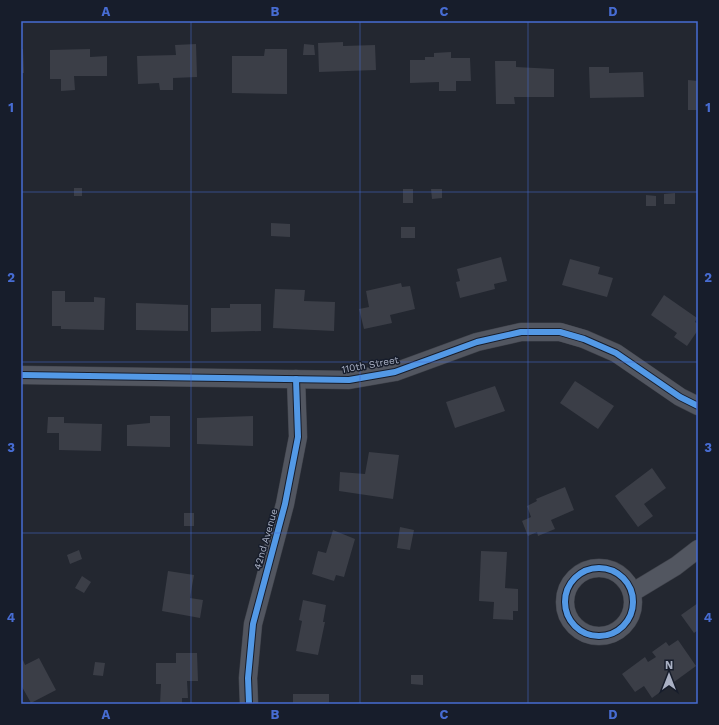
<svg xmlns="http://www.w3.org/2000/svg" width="719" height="725" font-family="'Work Sans',sans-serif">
<rect width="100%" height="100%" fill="#232730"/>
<g fill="#3b3e47">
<path d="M 343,42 L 343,46 L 375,45 L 376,70 L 319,72 L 318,43 Z"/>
<path d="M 196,44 L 197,77 L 173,78 L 173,90 L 160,90 L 159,83 L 138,84 L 137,56 L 176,55 L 175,45 Z"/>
<path d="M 304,44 L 314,45 L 315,55 L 303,55 Z"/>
<path d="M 21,49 L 23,49 L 24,73 L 21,73 Z"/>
<path d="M 90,49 L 90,57 L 107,56 L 107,76 L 74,76 L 75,90 L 61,91 L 61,79 L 50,79 L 50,50 Z"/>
<path d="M 265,49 L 287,49 L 287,94 L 232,93 L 232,56 L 264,56 Z"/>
<path d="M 451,52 L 451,58 L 470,58 L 471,81 L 456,81 L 456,91 L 439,91 L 439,82 L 410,83 L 410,60 L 425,60 L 425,57 L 434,57 L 434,53 Z"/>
<path d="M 495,61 L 516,61 L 516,67 L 554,69 L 554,97 L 514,97 L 515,104 L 496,104 Z"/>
<path d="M 589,67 L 609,67 L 609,73 L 643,72 L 644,97 L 590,98 Z"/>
<path d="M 688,80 L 698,81 L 698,110 L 688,110 Z"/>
<rect x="74" y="188" width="8" height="8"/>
<rect x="403" y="189" width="10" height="14"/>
<path d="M 431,189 L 442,189 L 442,198 L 432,199 Z"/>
<path d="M 675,193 L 675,204 L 664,204 L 664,194 Z"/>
<path d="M 646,195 L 656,196 L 656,206 L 646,206 Z"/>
<path d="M 271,223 L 290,224 L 290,237 L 271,236 Z"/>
<rect x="401" y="227" width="14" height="11"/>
<path d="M 501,257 L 507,281 L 494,284 L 495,289 L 460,298 L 456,282 L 460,281 L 457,269 Z"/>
<path d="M 570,259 L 600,267 L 598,274 L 613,278 L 607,297 L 562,285 Z"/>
<path d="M 401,283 L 402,287 L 410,286 L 415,309 L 390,315 L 392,323 L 364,329 L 359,309 L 369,307 L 366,291 Z"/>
<path d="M 275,289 L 305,290 L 304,301 L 335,302 L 334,331 L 273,328 Z"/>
<path d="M 52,291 L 65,291 L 65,302 L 94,302 L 94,297 L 105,298 L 104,330 L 61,329 L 61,326 L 52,326 Z"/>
<path d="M 664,295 L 697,318 L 695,322 L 698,324 L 698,330 L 687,346 L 674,337 L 677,333 L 651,315 Z"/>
<path d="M 136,303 L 188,305 L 188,331 L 136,330 Z"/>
<path d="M 230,304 L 261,304 L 261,331 L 211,332 L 211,308 L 230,308 Z"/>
<path d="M 575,381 L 614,406 L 598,429 L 560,403 Z"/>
<path d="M 495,386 L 505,411 L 455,428 L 446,402 Z"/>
<path d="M 150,416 L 170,416 L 170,447 L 127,446 L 127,425 L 150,423 Z"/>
<path d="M 253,416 L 253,446 L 197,444 L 197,418 Z"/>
<path d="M 48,417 L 64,417 L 64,423 L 102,424 L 101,451 L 59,450 L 59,433 L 47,433 Z"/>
<path d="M 369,452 L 399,455 L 393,499 L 339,491 L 340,472 L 365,474 Z"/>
<path d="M 652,468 L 666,488 L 644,504 L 653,516 L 638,527 L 615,496 Z"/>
<path d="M 565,487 L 574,510 L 551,520 L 555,529 L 538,536 L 537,532 L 528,536 L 522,521 L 531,517 L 527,506 L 537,501 L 536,499 Z"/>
<rect x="184" y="513" width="10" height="13"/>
<path d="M 400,527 L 414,530 L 410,550 L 397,548 Z"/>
<path d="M 333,530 L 355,539 L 344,577 L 336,575 L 334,581 L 312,574 L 318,551 L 326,553 Z"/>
<path d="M 79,550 L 82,559 L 70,564 L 67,555 Z"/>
<path d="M 481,551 L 507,552 L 505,588 L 518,589 L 518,611 L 513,611 L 513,620 L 493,619 L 494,602 L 479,601 Z"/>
<path d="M 168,571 L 194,575 L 190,598 L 203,600 L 200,618 L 162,611 Z"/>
<path d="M 82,576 L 91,582 L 84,593 L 75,588 Z"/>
<path d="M 303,600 L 326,605 L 323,622 L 325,622 L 318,655 L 296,651 L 302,621 L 299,620 Z"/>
<path d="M 698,603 L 698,630 L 694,633 L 681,615 Z"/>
<path d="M 678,640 L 696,666 L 652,698 L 644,686 L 635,692 L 622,674 L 645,657 L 648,662 L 656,657 L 652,652 L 666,642 L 669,646 Z"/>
<path d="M 176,653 L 197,653 L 198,681 L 187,681 L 188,698 L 182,698 L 182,704 L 160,704 L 161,684 L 156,684 L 156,663 L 176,663 Z"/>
<path d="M 39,658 L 56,690 L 31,703 L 21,685 L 21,661 L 23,660 L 25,665 Z"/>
<path d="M 95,662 L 105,663 L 103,676 L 93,675 Z"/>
<path d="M 411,675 L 423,675 L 423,685 L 411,684 Z"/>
<rect x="293" y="694" width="36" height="10"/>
</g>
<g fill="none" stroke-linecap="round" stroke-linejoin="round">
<g stroke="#3f424a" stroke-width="19">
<g id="minor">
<path d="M 21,375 L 349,380 L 395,372 L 477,342 L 521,332 L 560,332 L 584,339 L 616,353 L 680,397 L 698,406"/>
<circle cx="599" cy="602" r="34"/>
<path d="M 633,592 L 676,566 L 698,549"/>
<path d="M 249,704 L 248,678 L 253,624 L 285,504 L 298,437 L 296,379"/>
</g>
</g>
<use href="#minor" stroke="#525660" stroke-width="18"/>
<g stroke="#171d2b" stroke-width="8">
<g id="cycleway">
<path d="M 21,375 L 349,380 L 395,372 L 477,342 L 521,332 L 560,332 L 584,339 L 616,353 L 680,397 L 698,406"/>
<circle cx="599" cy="602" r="34"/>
<path d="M 249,704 L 248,678 L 253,624 L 285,504 L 298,437 L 296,379"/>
</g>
</g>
<use href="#cycleway" stroke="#5399e6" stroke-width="6"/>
</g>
<path fill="none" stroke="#476cd2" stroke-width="1" stroke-opacity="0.55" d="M 191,21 L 191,704M 360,21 L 360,704M 528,21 L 528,704M 21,192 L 698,192M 21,362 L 698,362M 21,533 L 698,533"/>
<g text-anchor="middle" stroke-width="3" stroke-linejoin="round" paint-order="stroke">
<g font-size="10" fill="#aab1c4" stroke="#171d2b">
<text transform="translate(370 364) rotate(-10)" y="4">110th Street</text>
<text transform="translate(265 539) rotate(-74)" y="4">42nd Avenue</text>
</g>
</g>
<rect width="719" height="725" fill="none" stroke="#171d2b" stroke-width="44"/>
<g transform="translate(669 675)" stroke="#171d2b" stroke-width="3" paint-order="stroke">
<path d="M0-3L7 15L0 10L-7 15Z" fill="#aab1c4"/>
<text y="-6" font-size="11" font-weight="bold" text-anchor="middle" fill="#aab1c4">N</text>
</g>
<rect x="22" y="22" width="675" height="681" fill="none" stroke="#476cd2" stroke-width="1.5"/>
<g font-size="13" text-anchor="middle" font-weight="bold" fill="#476cd2">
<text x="106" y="16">A</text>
<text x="275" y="16">B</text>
<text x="444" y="16">C</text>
<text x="613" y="16">D</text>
<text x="11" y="112">1</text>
<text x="708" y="112">1</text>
<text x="11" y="282">2</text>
<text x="708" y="282">2</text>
<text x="11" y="452">3</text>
<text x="708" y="452">3</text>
<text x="11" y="622">4</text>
<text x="708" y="622">4</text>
<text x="106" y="719">A</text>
<text x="275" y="719">B</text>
<text x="444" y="719">C</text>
<text x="613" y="719">D</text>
</g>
</svg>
